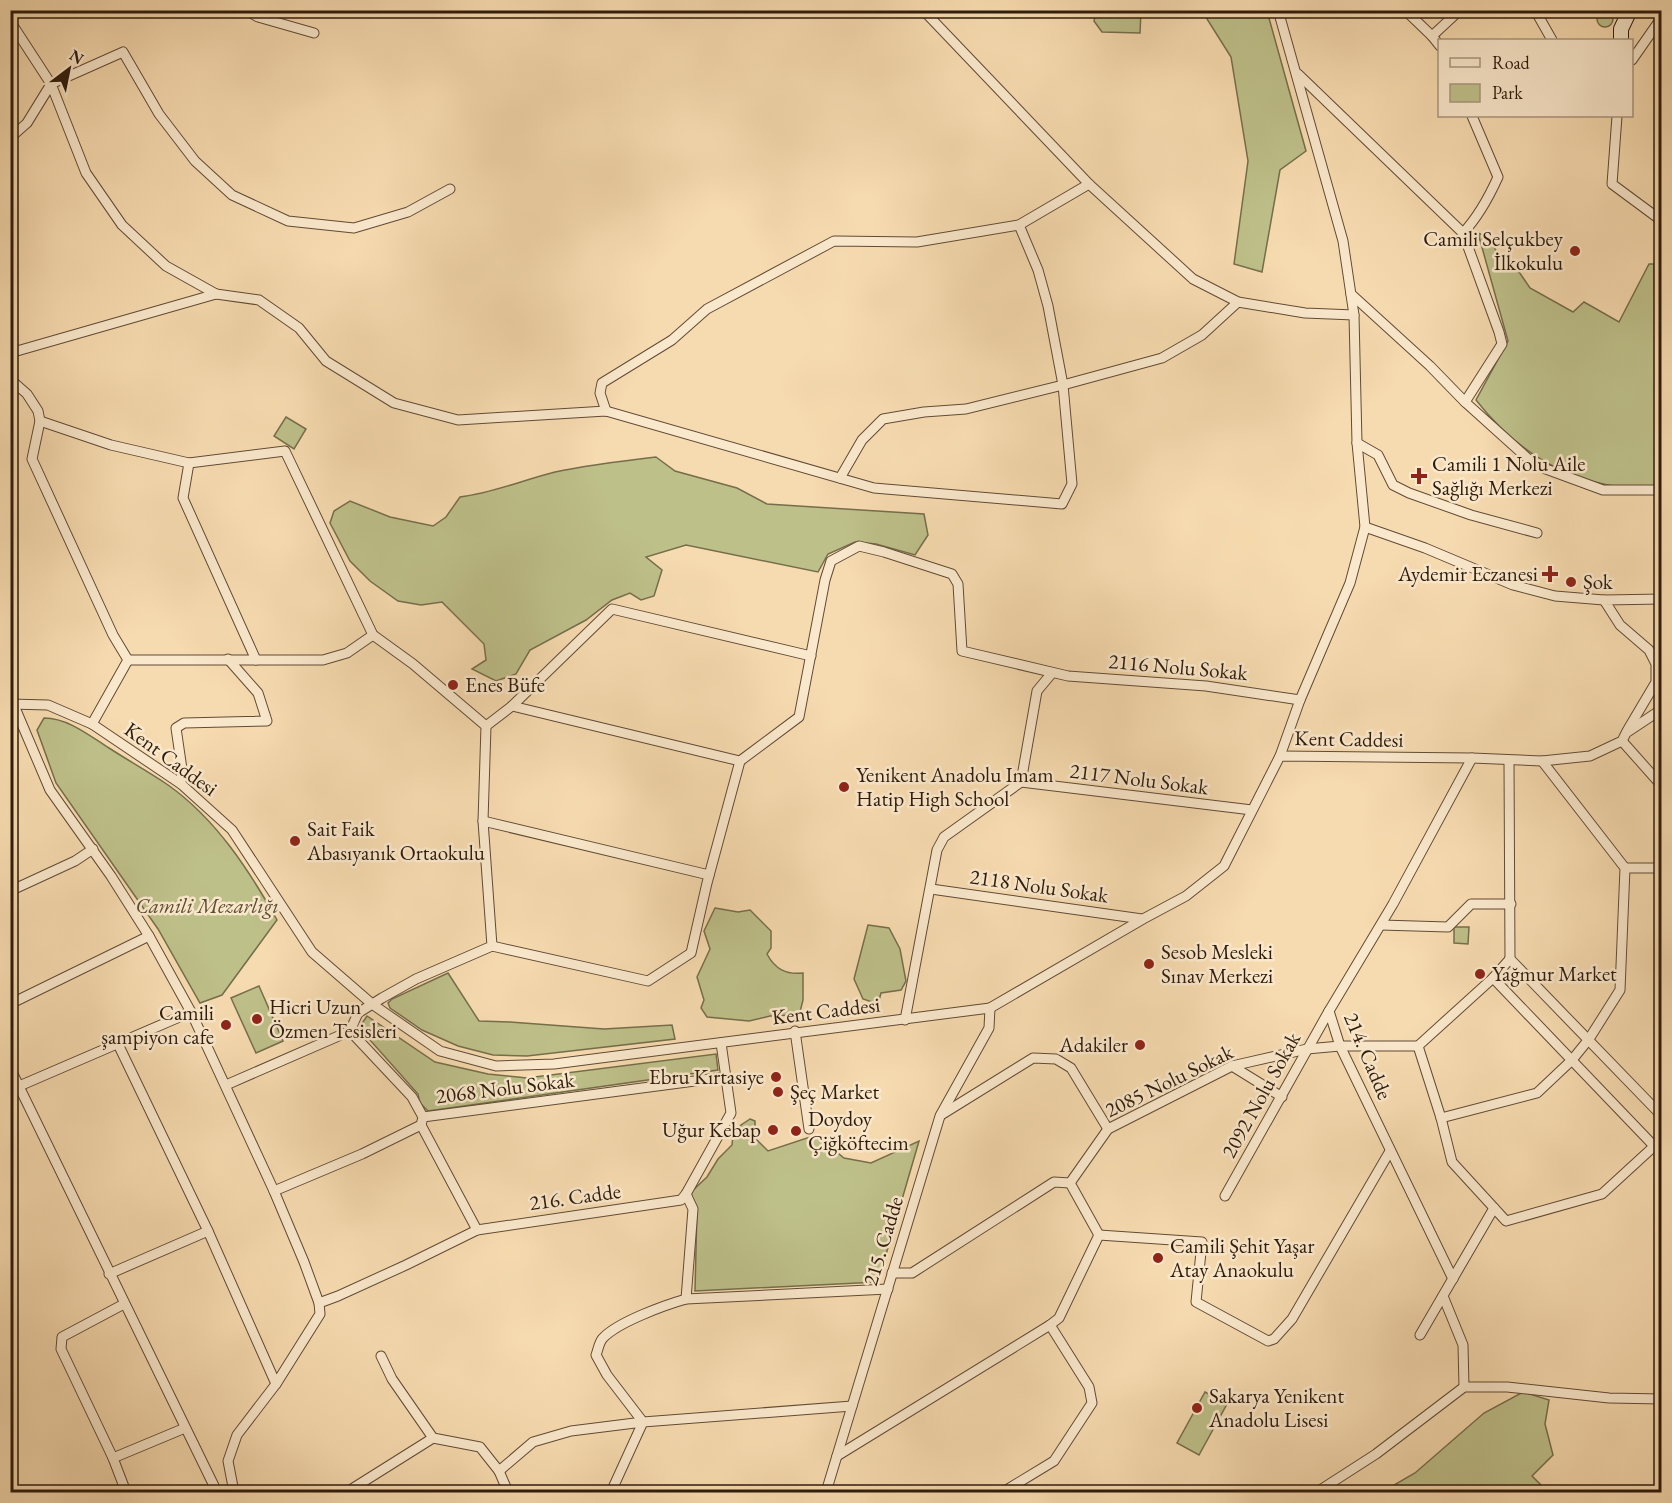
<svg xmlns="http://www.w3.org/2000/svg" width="1672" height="1503" font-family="'EB Garamond',serif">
<rect width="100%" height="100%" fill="#f7dbb0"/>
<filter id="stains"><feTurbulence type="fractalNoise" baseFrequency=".00333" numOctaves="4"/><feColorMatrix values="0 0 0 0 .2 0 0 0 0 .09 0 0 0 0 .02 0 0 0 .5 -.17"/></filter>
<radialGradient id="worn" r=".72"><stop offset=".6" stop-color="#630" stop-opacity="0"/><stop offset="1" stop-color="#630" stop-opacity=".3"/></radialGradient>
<g fill="#bec08a" stroke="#766e4b" stroke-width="1.5">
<circle cx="1605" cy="19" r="8"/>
<path d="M 1096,11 L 1141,11 L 1140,33 L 1102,32 L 1094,21 Z"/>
<path d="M 1202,11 L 1267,11 L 1306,151 L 1280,170 L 1262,272 L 1234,264 L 1248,161 L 1231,57 Z"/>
<path d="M 1478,233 L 1489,238 L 1507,270 L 1515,266 L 1530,288 L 1573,312 L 1584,302 L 1619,322 L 1649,264 L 1654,264 L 1655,319 L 1662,326 L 1661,488 C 1646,487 1630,488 1615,486 C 1558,478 1511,445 1476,400 L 1508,341 Z"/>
<path d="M 286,417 L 306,429 L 294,449 L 274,436 Z"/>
<path d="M 656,457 L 675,471 L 737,488 L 767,504 L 924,514 L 928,535 L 915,555 L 876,544 L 855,542 L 828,554 L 818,572 L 686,545 L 646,557 L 662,570 L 654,596 L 641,600 L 630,593 L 612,600 L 586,620 L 530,650 L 516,674 L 496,681 L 472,669 L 486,660 L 484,644 L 442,602 L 421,605 L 398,601 L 370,581 L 350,561 L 330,523 L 334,511 L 350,501 L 390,517 L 433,526 L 446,517 L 460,497 C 493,493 523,480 555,472 C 588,465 622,461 656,457 Z"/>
<path d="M 44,718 C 68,718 90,736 109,748 C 129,761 149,772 168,785 C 216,819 249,870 277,920 L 222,995 L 200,1003 L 158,929 L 56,783 L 37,730 Z"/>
<path d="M 715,908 L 738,912 L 750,910 L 771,931 L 771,948 L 767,954 C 775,969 786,975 803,973 L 803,1000 L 800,1012 L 791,1015 L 770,1016 L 749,1021 L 707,1017 L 701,1008 L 704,1000 L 697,977 L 710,949 L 704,931 Z"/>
<path d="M 868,925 L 889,928 L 900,949 L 906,981 L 901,990 L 881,993 L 878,1004 L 863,999 L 854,979 Z"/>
<path d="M 1454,927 L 1469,927 L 1468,944 L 1454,943 Z"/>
<path d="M 448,973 L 479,1021 L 510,1022 L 604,1029 L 672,1025 L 675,1039 L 527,1056 L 493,1055 L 458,1046 L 422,1030 L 390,1008 L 388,1003 L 392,999 Z"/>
<path d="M 259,986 L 283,1041 L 256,1053 L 231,998 Z"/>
<path d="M 367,1016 L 435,1062 L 488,1074 L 527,1078 L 716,1054 L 718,1070 L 428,1111 L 420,1103 L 418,1094 L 362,1031 L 361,1025 Z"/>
<path d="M 750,1119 L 755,1121 L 755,1138 L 768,1151 L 816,1135 L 844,1158 L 871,1163 L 919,1141 L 878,1282 L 695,1291 L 697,1208 L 690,1193 L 707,1177 L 718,1159 L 732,1145 L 733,1135 L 741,1125 Z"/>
<path d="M 1205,1392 L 1227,1404 L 1199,1455 L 1177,1443 Z"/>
<path d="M 1523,1392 L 1549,1400 L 1545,1424 L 1553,1455 L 1532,1476 L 1548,1492 L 1382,1492 L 1415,1473 L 1484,1413 Z"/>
</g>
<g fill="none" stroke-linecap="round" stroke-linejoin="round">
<g stroke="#614b35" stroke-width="11">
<g id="street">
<path d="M 246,10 L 258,17 L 314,33"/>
<path d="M 923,10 L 1089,184 L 1193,279 L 1238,302 L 1305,313 L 1354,315"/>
<path d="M 1278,10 L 1343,241 L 1354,315 L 1357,443 L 1365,527 L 1350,583 L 1300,700 L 1280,756"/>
<path d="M 1405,10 L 1432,36 L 1460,10"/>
<path d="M 1535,10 L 1552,40"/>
<path d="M 10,21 L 51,84 L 27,123 L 10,138"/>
<path d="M 1432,36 L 1440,46"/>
<path d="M 1632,60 L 1662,17"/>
<path d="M 1298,74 L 1463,233"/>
<path d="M 1617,116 L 1612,184 L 1662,221"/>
<path d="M 216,294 L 166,266 L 122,225 L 86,173 L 51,84 L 123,52 L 159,114 L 195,161 L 232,195 L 288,221 L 354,228 L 408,212 L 450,189"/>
<path d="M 1351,294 L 1430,366 L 1465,402 L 1502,344 L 1499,332 L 1463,233 C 1478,217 1489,197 1498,177 L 1472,116"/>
<path d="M 10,353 L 216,294 L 259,300 L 299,328 L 326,361 L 394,403 L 458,420 L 606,411 L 874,488 L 1062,504 L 1072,484 L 1063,385 L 1048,306 L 1038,270 L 1019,225"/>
<path d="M 10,379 L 27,394 L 38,411 L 40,421 L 32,459 L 113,635 L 128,660 L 92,724"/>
<path d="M 1465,402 L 1535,465 L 1603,490 L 1662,490"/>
<path d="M 606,411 L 600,393 L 602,383 L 672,340 L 707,309 L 834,241 L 917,242 L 1019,225 L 1089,184"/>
<path d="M 40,421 L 111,445 L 189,463 L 285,451 L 373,635 L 413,664 L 486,726 L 483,821 L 492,946 L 416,979 L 382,998 L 358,1013 L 350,1031 L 226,1085"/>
<path d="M 1357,443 L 1378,455 L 1393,485 L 1409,493 L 1471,515 L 1537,533"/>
<path d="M 189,463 L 183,498 L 256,660"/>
<path d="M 840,478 L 862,440 L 883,419 L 924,412 L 966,409 L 1063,385 L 1162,358 L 1202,335 L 1238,302"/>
<path d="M 1365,527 L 1425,548 L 1513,585 L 1555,596 L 1604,600"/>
<path d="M 128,660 L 323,660 L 347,653 L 373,635"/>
<path d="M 10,696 L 50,790 L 111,876 L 149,936 L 191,1012 L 274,1191 L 304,1262 L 319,1303 L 320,1314 L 276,1384 L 208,1231 L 117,1042"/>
<path d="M 10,704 L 48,705 L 92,724 L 181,784 L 232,830 L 312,952 L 372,1004 L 440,1051 L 496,1066 L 554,1064 L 990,1008 L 1143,919 L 1186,896 L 1224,866 L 1280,756 L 1472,758 L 1542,761 L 1590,756 L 1622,741 L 1626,733 L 1662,709"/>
<path d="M 512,706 L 740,761 L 799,717 L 825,580 L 831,561 L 859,546 L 884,552 L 952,574 L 958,584 L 962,651 L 1068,676 L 1206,686 L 1300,700"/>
<path d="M 486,726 L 512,706 L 612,609 L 811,656"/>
<path d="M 1627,731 L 1656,682 L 1656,664 L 1649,650 L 1620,625 L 1604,600 L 1662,599"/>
<path d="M 1622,741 L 1662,786"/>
<path d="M 1509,761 L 1510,959"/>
<path d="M 1021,782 L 1252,810"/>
<path d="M 181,784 L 182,769 L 176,728 L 184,723 L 267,721 L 258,693 L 228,659"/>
<path d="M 483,821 L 709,875"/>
<path d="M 1625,868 L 1662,868"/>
<path d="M 931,889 L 1142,919"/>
<path d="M 10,891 L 75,861 L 93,849"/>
<path d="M 1381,925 L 1448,927 L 1471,904 L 1511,904"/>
<path d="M 492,946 L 648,981 L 691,953 L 707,883 L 740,761"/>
<path d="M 1493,978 L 1654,1146"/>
<path d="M 10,1004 L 149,936"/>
<path d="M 905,1020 L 937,850 L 944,837 L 1021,782 L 1037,691 L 1052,673"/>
<path d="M 350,1031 L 412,1097 L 423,1117"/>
<path d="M 795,1031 L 809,1129"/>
<path d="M 1418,1046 L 1441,1118 L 1452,1162 L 1506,1221 L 1602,1194 L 1662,1139"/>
<path d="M 1232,1066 L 1282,1097"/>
<path d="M 10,1068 C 79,1210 148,1351 217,1492"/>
<path d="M 10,1090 L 191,1012"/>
<path d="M 941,1115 L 1033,1058 L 1056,1059 L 1071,1068 L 1108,1129"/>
<path d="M 1441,1118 L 1537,1093 L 1572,1060 L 1589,1039 L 1620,990 L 1625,868 L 1542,761"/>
<path d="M 421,1125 L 477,1230"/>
<path d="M 274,1191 L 362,1154 L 421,1125 L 423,1117 L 725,1077"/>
<path d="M 686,1194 L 693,1209 L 686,1299 L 888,1289"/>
<path d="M 1225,1196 L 1329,1011"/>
<path d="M 1099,1235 L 1202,1242 L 1196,1302 L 1268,1341 L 1274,1339 L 1292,1319 L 1390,1151"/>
<path d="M 892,1273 L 912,1273 L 1054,1182 L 1070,1183"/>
<path d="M 109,1274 L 208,1231"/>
<path d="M 1453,1279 L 1340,1046 L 1329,1011 L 1393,904 L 1472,758"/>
<path d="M 1443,1296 L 1463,1345 L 1464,1387"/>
<path d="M 686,1299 C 665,1305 618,1322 603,1338 C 599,1342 598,1350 596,1355 L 607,1375 L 643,1422 L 852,1406"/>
<path d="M 319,1303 L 338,1296 L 406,1265 L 477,1230 L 681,1200 L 686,1194 L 731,1113 L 721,1043"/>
<path d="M 1420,1335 L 1494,1208"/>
<path d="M 381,1356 L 392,1379 L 433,1438 L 480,1447 L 499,1471 L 533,1442 L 571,1431 L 643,1422 L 611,1492"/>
<path d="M 837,1456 L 1050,1325"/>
<path d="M 113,1458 L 61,1349 L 62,1337 L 124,1304"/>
<path d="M 499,1471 L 508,1492"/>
<path d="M 126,1492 L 113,1458 L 185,1428"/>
<path d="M 234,1492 L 228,1461 L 237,1435 L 276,1384"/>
<path d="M 347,1492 L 433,1438"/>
<path d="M 826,1492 L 940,1116 L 989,1028 L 990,1008"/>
<path d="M 1003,1492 L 1054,1461 L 1092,1403 L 1089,1387 L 1050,1325 L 1059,1318 L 1099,1235 L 1070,1183 L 1108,1129 L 1232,1066 L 1307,1049 L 1340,1046 L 1418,1046 L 1493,978 L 1510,959 L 1662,1116"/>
<path d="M 1317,1492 L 1376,1454 L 1464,1387 L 1507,1387 L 1609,1398 L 1662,1399"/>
</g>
</g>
<g stroke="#2f1b0c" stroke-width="16">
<path id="secondary" d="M 1621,40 L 1621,29 L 1630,10"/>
</g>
<use href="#street" stroke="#fae8cc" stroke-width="9"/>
<use href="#secondary" stroke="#fae8cc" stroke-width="14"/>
</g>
<g fill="#8f2418" stroke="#fae8cc" stroke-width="2">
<circle cx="1575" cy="251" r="6"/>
<path d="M1416 467h6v6h6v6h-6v6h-6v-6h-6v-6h6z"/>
<path d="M1547 565h6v6h6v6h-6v6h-6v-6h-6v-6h6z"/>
<circle cx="1571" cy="582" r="6"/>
<circle cx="453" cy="685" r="6"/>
<circle cx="844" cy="787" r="6"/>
<circle cx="295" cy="841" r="6"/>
<circle cx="1149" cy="964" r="6"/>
<circle cx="1480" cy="974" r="6"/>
<circle cx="257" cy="1019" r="6"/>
<circle cx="226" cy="1025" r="6"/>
<circle cx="1140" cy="1045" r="6"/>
<circle cx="776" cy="1077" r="6"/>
<circle cx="778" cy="1092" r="6"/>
<circle cx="773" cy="1130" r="6"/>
<circle cx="796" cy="1131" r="6"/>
<circle cx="1158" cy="1258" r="6"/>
<circle cx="1197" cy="1408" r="6"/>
</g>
<g text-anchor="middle" stroke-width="5" stroke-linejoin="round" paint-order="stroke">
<g font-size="21" fill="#2f1b0c" stroke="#fae8cc" text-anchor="start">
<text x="1563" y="246" text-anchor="end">Camili Selçukbey<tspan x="1563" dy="24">İlkokulu</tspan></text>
<text x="1432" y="471">Camili 1 Nolu Aile<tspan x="1432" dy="24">Sağlığı Merkezi</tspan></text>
<text x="1538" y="581" text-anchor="end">Aydemir Eczanesi</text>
<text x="1583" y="589">Şok</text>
<text x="465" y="692">Enes Büfe</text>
<text x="856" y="782">Yenikent Anadolu Imam<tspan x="856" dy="24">Hatip High School</tspan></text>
<text x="307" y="836">Sait Faik<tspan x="307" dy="24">Abasıyanık Ortaokulu</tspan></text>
<text x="1161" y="959">Sesob Mesleki<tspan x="1161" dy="24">Sınav Merkezi</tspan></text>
<text x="1492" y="981">Yağmur Market</text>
<text x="269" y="1014">Hicri Uzun<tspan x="269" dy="24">Özmen Tesisleri</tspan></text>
<text x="214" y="1020" text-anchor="end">Camili<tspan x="214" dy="24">şampiyon cafe</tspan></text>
<text x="1128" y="1052" text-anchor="end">Adakiler</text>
<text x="764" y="1084" text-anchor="end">Ebru Kırtasiye</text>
<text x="790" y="1099">Şeç Market</text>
<text x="808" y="1126">Doydoy<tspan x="808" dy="24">Çiğköftecim</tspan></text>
<text x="761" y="1137" text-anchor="end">Uğur Kebap</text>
<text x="1170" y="1253">Camili Şehit Yaşar<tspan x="1170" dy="24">Atay Anaokulu</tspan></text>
<text x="1209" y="1403">Sakarya Yenikent<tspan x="1209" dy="24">Anadolu Lisesi</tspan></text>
</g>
<g font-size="21" fill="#2f1b0c" stroke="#fae8cc">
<text transform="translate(1178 667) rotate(5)" y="7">2116 Nolu Sokak</text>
<text transform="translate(1349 739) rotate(1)" y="7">Kent Caddesi</text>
<text transform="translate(171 759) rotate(36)" y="7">Kent Caddesi</text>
<text transform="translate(1139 779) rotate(7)" y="7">2117 Nolu Sokak</text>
<text transform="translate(1039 886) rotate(8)" y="7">2118 Nolu Sokak</text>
<text transform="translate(826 1011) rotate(-7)" y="7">Kent Caddesi</text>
<text transform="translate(1368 1056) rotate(67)" y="7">214. Cadde</text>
<text transform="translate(1169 1081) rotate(-26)" y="7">2085 Nolu Sokak</text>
<text transform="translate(505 1088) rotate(-7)" y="7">2068 Nolu Sokak</text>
<text transform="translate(1261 1095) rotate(-61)" y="7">2092 Nolu Sokak</text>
<text transform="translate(575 1197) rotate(-8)" y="7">216. Cadde</text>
<text transform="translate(883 1241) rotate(-73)" y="7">215. Cadde</text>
</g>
<g font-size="21" font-style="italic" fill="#5a4d32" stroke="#fae8cc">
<text x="207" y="913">Camili Mezarlığı</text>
</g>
</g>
<rect width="1672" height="1503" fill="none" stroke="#f7dbb0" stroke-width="36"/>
<rect x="12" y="12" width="1648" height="1479" fill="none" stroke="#2f1b0c" stroke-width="3"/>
<rect x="18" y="18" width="1636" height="1467" fill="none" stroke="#2f1b0c" stroke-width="1.5"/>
<rect x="1438" y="39" width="195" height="78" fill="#fae8cc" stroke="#a9967f" stroke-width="1.5"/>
<rect x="1450" y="58" width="30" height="9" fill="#fae8cc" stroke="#a9967f" stroke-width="1.5"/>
<text x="1492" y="69" font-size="18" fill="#2f1b0c">Road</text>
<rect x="1450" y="84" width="30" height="18" fill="#bec08a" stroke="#a9967f" stroke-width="1.5"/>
<text x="1492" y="99" font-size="18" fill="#2f1b0c">Park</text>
<g transform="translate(69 69) rotate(32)" stroke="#fae8cc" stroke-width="4.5" paint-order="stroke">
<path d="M0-4.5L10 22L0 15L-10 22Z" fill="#2f1b0c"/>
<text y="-9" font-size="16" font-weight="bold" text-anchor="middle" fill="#2f1b0c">N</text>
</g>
<rect width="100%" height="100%" filter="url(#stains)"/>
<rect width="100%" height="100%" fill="url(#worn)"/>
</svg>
